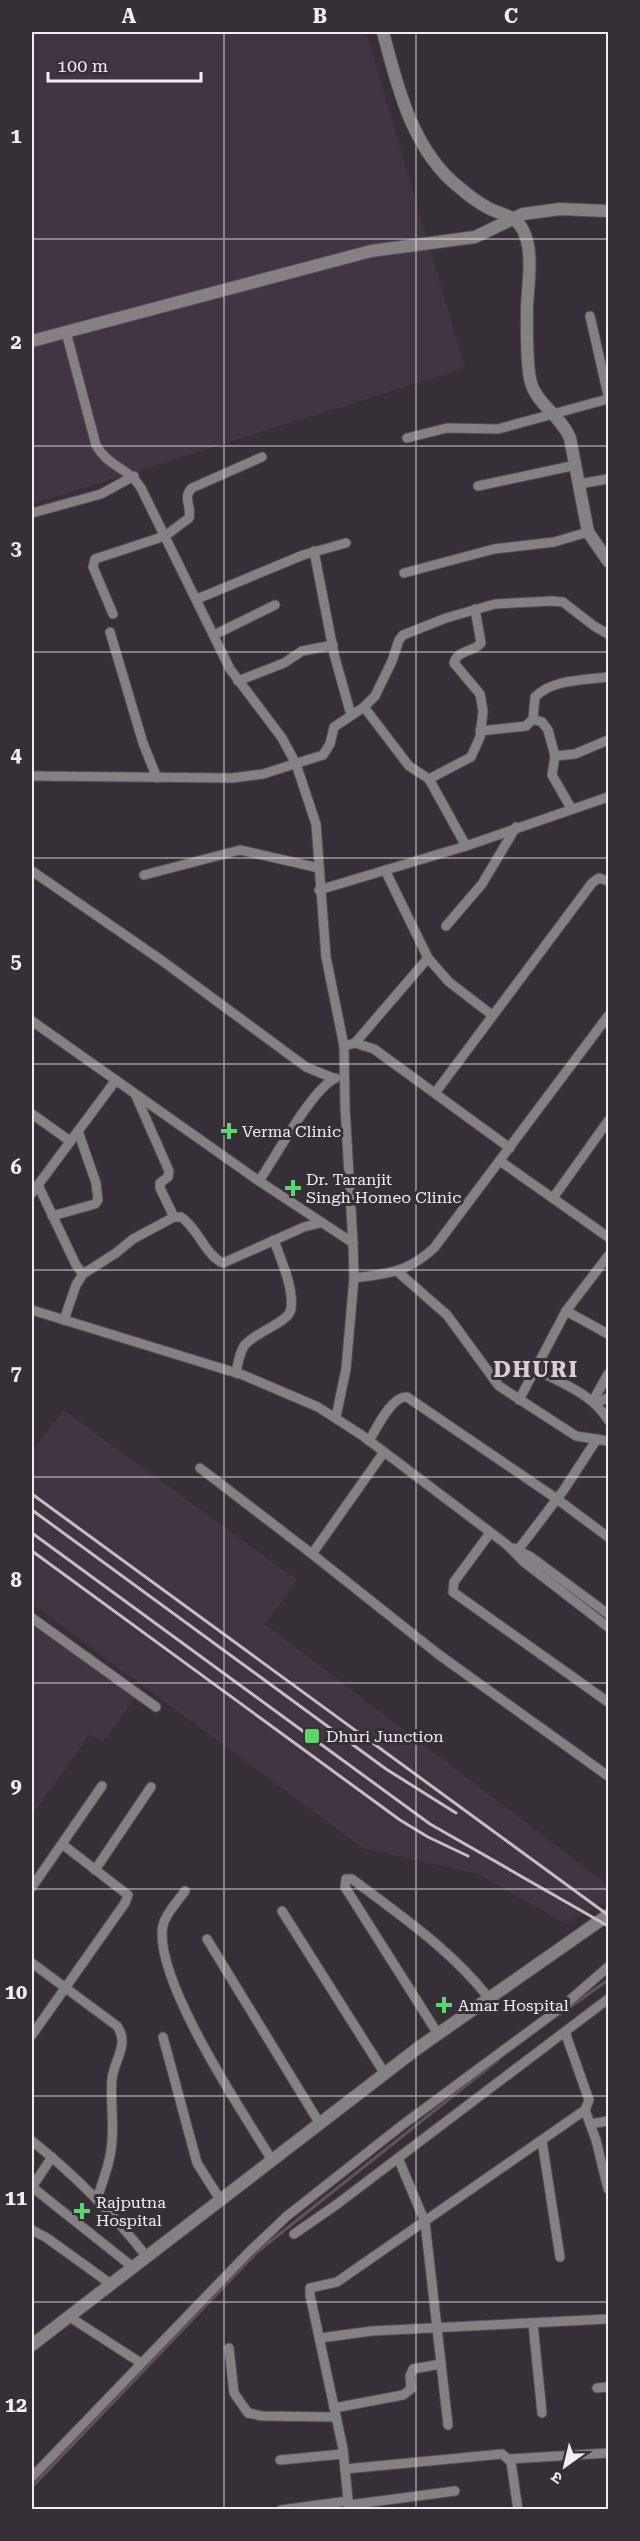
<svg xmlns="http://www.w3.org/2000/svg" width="640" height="2541" font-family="'Roboto Serif','Noto Sans Devanagari',serif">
<rect width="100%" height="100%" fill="#372f37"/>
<g fill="#423542">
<path d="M 32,32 L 366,32 L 465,368 L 32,504 Z"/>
<path d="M 63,1410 L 297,1580 L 265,1624 L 608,1885 L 608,1900 L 567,1924 L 478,1874 L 363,1848 L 32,1604 L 32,1446 L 35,1448 Z"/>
<path d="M 32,1624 L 135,1698 L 103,1742 L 90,1734 L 32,1815 Z"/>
</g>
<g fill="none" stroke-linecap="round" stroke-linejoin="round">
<g stroke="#5f5260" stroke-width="3">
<path d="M 559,2015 L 608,1980"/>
<path d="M 32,2487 L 257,2252 L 498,2060"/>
</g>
<g stroke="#554d55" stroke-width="11">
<g id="minor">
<path d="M 590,316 L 608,395"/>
<path d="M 66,332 L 96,445 C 108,467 128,467 141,488 L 230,669 L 282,738 L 296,764 L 316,824 L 326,957 L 344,1046 L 345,1107 L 353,1243 L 354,1278 L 346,1369 L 336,1417"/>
<path d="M 407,438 L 447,428 L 498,429 L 608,399"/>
<path d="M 579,484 L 608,479"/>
<path d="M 478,486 L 576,465"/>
<path d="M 32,513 L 101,494 L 134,476"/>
<path d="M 314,551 L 334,654 L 351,715"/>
<path d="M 404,573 L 494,549 L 554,542 L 588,532"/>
<path d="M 197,599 L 303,555 L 346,543"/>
<path d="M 113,614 L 93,567 L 95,559 L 165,536 L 189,518 C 192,506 182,498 192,488 L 262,457"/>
<path d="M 110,632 L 143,743 L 157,778"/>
<path d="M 214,635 L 275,605"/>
<path d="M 238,681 L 284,663 L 302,651 L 333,645"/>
<path d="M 364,707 L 409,766 L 429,779 L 466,846"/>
<path d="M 533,719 L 542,722 L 548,730 L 555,756 L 552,775 L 571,808"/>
<path d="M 480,731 L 526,726 L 533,719 L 535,697 C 553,679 585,680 608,677"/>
<path d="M 555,756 L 575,754 L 608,740"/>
<path d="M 32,776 L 232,778 L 263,774 L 323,755 L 330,744 L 334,727 L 364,707 L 375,696 L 392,661 L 399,640 L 403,635 L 446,618 L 495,604 L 552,601 L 563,602 L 594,626 L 608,634"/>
<path d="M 429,779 L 471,757 L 480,737 L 483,711 L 480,694 L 454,663 C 457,650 474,652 481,643 L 475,609"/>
<path d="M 385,870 L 428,958 L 449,982 L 492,1015"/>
<path d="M 32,871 L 161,960 L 306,1067 L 333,1078"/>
<path d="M 144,875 L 240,850 L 319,868"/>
<path d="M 319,890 L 466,846 L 608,797"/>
<path d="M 446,926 L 482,884 L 516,827"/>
<path d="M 32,1021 L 259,1181 L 353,1243"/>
<path d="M 355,1043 L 428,958"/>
<path d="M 344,1046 L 355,1043 L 374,1049 L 510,1148"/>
<path d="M 435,1093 L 592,883 L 599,878 L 608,881"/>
<path d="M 136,1096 L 169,1171 L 168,1177 L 160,1183 L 160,1188 L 174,1217"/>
<path d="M 32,1114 L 70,1141"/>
<path d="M 500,1161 L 608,1237"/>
<path d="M 259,1181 C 275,1158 313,1087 336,1078"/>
<path d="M 38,1185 L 76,1265 L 83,1274"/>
<path d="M 32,1193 L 116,1080"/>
<path d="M 553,1198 L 608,1121"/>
<path d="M 52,1216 L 95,1204 L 98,1200 L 96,1183 L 78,1131"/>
<path d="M 397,1271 L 447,1315 L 499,1386 L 576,1436 L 608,1441"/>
<path d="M 354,1278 C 388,1274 408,1272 434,1248 L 608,1016"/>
<path d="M 32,1310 L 243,1375 L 318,1407 L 363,1436 L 506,1544 L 525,1563 L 608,1627"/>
<path d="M 566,1311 L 608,1334"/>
<path d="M 64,1320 L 76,1285 L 83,1274 L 116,1253 L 133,1239 L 174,1217 L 181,1217 C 198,1228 205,1255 223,1263 L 304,1227 L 320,1223"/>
<path d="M 535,1369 C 561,1383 593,1394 608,1420"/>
<path d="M 236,1373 C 238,1364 239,1354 244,1346 C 254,1332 289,1323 291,1309 C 294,1287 281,1261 274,1240"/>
<path d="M 519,1400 L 566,1311 L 608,1256"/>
<path d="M 593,1401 L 608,1374"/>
<path d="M 595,1403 L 608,1398"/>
<path d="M 369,1441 C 376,1429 392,1395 407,1397 L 557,1499 L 608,1537"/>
<path d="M 384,1452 L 312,1554 L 438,1654 L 608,1776"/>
<path d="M 200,1468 L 312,1554"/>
<path d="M 490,1533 L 454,1582 L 453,1592 L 608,1702"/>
<path d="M 514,1548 L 531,1557 L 608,1614"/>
<path d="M 518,1550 L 563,1491 L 597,1439"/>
<path d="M 32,1618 L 156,1707"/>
<path d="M 95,1870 L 151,1787"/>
<path d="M 32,1887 L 102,1786"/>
<path d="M 185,1891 C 178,1901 166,1913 163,1925 C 152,1977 243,2113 272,2160"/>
<path d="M 282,1911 L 385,2074"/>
<path d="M 207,1939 L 320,2124"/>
<path d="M 32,1963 L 117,2026 C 130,2044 114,2060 112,2079 C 110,2099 114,2120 112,2140 C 111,2161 103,2180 97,2199"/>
<path d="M 438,2034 L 345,1887 L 346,1879 L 352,1879 C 401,1916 450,1949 488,1997"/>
<path d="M 32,2035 L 125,1903 L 128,1895 L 62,1844"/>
<path d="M 163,2037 L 197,2163 L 221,2201"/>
<path d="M 585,2110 L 596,2140 L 608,2189"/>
<path d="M 590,2124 L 608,2121"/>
<path d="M 32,2141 C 75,2175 113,2214 147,2257"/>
<path d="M 542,2141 L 560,2257"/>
<path d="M 398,2158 L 425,2222 L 448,2425"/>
<path d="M 32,2187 L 134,2268"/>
<path d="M 32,2187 L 52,2157"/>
<path d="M 32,2230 L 47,2238 L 112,2285"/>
<path d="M 294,2234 L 336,2205 L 608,1999"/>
<path d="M 68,2316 L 141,2363"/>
<path d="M 533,2324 L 542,2413"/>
<path d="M 320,2338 L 372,2331 L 608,2319"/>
<path d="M 229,2348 L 234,2393 L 248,2413 L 262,2416 L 336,2417"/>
<path d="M 597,2388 L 608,2387"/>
<path d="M 334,2408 L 403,2395 L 411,2389 L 410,2376 L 413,2369 L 441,2364"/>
<path d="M 509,2459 L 608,2453"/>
<path d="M 280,2460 L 343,2454"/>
<path d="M 345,2469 L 502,2454 L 511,2462 L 518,2510"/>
<path d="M 32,2477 L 248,2253 L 287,2216 L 401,2126 L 562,2007 L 608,1967"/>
<path d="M 349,2505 L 455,2491"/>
<path d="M 281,2510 L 348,2501"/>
<path d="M 349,2510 L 343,2449 L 310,2295 L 310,2288 L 337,2282 L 585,2110 L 589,2100 L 565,2032"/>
</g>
</g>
<g stroke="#554d55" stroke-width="14">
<g id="tertiary">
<path d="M 383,32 C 397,86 413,152 460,188 C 469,196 479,203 490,209 C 503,215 515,215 523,230 C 534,252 528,283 527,307 C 527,331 526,356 530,379 C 535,404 560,414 570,438 L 588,532 L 608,561"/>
<path d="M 32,341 L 371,251 L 475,237 L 523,214 L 560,209 L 608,211"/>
<path d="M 32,2345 L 418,2048 L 608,1915"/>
</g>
</g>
<use href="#minor" stroke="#848084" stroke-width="9"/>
<use href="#tertiary" stroke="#848084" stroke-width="12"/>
<g stroke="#c4bec4" stroke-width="3">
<path d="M 32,1494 L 608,1915"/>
<path d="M 32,1510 L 386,1769 L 456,1813"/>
<path d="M 32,1533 L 430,1824 L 608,1926"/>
<path d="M 32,1551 L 400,1820 L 428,1837 L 468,1856"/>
</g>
</g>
<path fill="none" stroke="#f2edf2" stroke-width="1.5" stroke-opacity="0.55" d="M 224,32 L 224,2510M 416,32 L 416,2510M 32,239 L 608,239M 32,446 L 608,446M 32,652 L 608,652M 32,858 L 608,858M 32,1064 L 608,1064M 32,1270 L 608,1270M 32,1477 L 608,1477M 32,1683 L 608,1683M 32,1889 L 608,1889M 32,2096 L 608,2096M 32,2302 L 608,2302"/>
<g fill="#5cd56d" stroke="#372f37" stroke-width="2">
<path d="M226 1122h6v6h6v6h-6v6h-6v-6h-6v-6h6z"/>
<path d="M290 1179h6v6h6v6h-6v6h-6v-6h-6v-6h6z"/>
<rect x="304" y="1728" width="16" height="16" rx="3"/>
<path d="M441 1996h6v6h6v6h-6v6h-6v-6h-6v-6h6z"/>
<path d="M79 2202h6v6h6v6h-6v6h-6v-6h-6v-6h6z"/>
</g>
<g text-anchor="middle" stroke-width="6" stroke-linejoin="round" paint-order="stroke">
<g font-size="16" fill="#f2edf2" stroke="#372f37" text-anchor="start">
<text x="242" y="1137">Verma Clinic</text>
<text x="306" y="1185">Dr. Taranjit<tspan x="306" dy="18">Singh Homeo Clinic</tspan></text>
<text x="326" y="1742">Dhuri Junction</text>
<text x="458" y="2011">Amar Hospital</text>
<text x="96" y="2208">Rajputna<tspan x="96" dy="18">Hospital</tspan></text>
</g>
<g font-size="22" font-weight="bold" letter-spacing="1.5" fill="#d7cdd7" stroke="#372f37">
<text x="536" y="1377">DHURI</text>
</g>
</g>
<rect width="640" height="2541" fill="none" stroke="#372f37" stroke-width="66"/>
<g transform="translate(565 2466) rotate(214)" stroke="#372f37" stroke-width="4.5" paint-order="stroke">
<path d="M0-4.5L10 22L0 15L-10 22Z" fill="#f2edf2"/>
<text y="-9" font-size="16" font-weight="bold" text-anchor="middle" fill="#f2edf2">उ</text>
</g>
<path d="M48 72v9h153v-9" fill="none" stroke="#f2edf2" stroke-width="3"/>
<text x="57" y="72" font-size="18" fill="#f2edf2" stroke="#372f37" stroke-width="4.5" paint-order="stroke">100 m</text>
<rect x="33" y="33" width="574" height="2475" fill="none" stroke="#f2edf2" stroke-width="2"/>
<g font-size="20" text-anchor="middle" font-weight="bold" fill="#f2edf2">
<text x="129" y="23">A</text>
<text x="320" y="23">B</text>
<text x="511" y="23">C</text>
<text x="16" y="143">1</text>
<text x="16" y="349">2</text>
<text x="16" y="555">3</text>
<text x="16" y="762">4</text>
<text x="16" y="968">5</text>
<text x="16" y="1174">6</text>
<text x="16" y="1380">7</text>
<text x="16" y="1587">8</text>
<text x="16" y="1793">9</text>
<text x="16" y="1999">10</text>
<text x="16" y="2205">11</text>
<text x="16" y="2412">12</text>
</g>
</svg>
